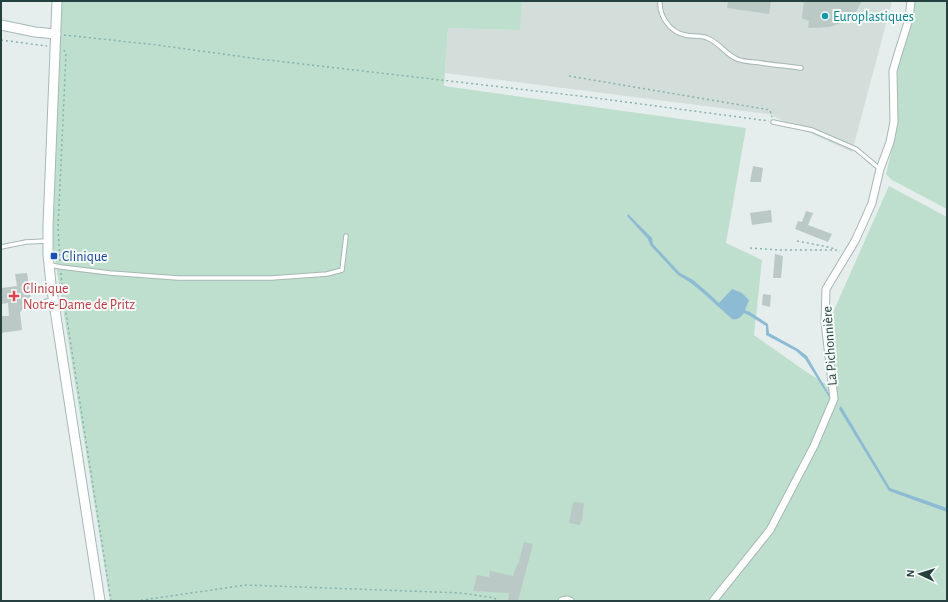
<svg xmlns="http://www.w3.org/2000/svg" width="948" height="602" font-family="'Alegreya Sans',sans-serif">
<rect width="100%" height="100%" fill="#e5eeec"/>
<path fill="#d3dedb" d="M 522,1 L 892,1 L 852,152 L 768,114 L 445,73 L 448,28 L 519,30 Z"/>
<g fill="#bedfce">
<path d="M 58,1 L 522,1 L 520,30 L 448,28 L 444,86 L 746,128 L 726,243 L 762,260 L 754,335 L 808,373 L 835,390 L 831,317 L 889,186 L 947,217 L 947,601 L 110,601 L 52,240 Z"/>
<path d="M 913,1 L 947,1 L 947,209 L 892,180 L 886,174 L 898,123 L 898,95 L 894,95 L 893,71 Z"/>
</g>
<g fill="#8dbbd3">
<path d="M 628,214 L 652,238 L 653,244 L 680,273 L 693,280 L 705,290 L 719,303 L 732,289 L 742,293 L 749,300 L 745,310 L 750,312 L 768,324 L 769,333 L 798,349 L 807,356 L 829,394 L 829,397 L 805,359 L 796,351 L 766,335 L 766,326 L 750,316 L 744,313 C 740,318 738,320 732,319 L 702,292 L 691,283 L 678,275 L 650,245 L 648,239 L 627,216 Z"/>
<path d="M 841,406 L 890,488 L 947,508 L 947,512 L 889,491 L 839,409 Z"/>
</g>
<g fill="#bac9c6">
<path d="M 728,1 L 771,1 L 769,14 L 727,8 Z"/>
<path d="M 804,1 L 862,1 L 854,15 L 843,22 L 830,27 L 808,28 L 809,21 L 802,18 Z"/>
<path d="M 753,166 L 763,168 L 761,182 L 750,182 Z"/>
<path d="M 771,210 L 772,222 L 752,225 L 750,213 Z"/>
<path d="M 806,211 L 813,213 L 808,225 L 832,234 L 828,242 L 795,229 L 798,221 L 802,222 Z"/>
<path d="M 775,254 L 783,256 L 781,278 L 773,278 Z"/>
<path d="M 27,273 L 31,299 L 27,300 L 25,307 L 20,312 L 22,330 L 1,333 L 1,316 L 9,316 L 8,303 L 1,304 L 1,288 L 17,286 L 15,274 Z"/>
<path d="M 763,294 L 771,295 L 770,307 L 762,305 Z"/>
<path d="M 573,502 L 584,503 L 582,521 L 581,521 L 580,525 L 569,523 Z"/>
<path d="M 524,542 L 533,544 L 518,601 L 508,601 L 509,593 L 473,591 L 477,575 L 489,577 L 490,571 L 513,576 L 517,564 L 518,565 Z"/>
</g>
<g fill="none" stroke-linecap="round" stroke-linejoin="round">
<g stroke="#a7b7b5" stroke-width="5.5">
<g id="lane">
<path d="M 660,1 C 659,16 670,32 685,35 C 693,37 700,35 707,38 C 719,42 725,54 737,59 C 744,62 753,62 761,63 C 774,65 788,66 801,68"/>
<path d="M 773,122 L 812,130 L 856,149 L 880,169"/>
<path d="M 1,247 L 26,242 L 47,241"/>
<path d="M 50,265 L 61,267 L 110,273 L 178,278 L 272,278 L 327,274 L 342,270 L 346,236"/>
<path d="M 35,304 L 52,300"/>
</g>
</g>
<g stroke="#a7b7b5" stroke-width="9">
<g id="street">
<path d="M 562,601 L 567,600 L 570,601"/>
<path d="M 713,601 L 770,530 L 814,446 L 834,399 L 825,322 L 826,289 L 855,241 L 865,219 L 872,203 L 880,169 L 890,142 L 894,122 L 893,71 L 898,54 L 909,19 L 911,1"/>
</g>
</g>
<g stroke="#a3bab7" stroke-width="11">
<g id="secondary">
<path d="M 57,1 L 48,226 L 48,255 L 51,284 L 100,601"/>
<path d="M 1,25 L 35,32 L 56,34"/>
</g>
</g>
<g stroke="#85b2ad" stroke-width="1.5" stroke-dasharray="2 3" stroke-linecap="butt">
<path d="M 64,35 L 157,45 L 259,59 L 588,97 L 769,121"/>
<path d="M 1,40 L 47,46"/>
<path d="M 569,76 L 770,110 L 772,117"/>
<path d="M 797,241 L 823,246 L 836,249"/>
<path d="M 750,248 L 779,250 L 839,250 L 840,251"/>
<path d="M 60,261 L 58,228 L 66,54 L 64,50"/>
<path d="M 61,273 L 62,288 L 111,601"/>
<path d="M 136,601 L 246,585 L 462,593 L 494,598 L 500,601"/>
</g>
<use href="#lane" stroke="#fff" stroke-width="3.5"/>
<use href="#street" stroke="#fff" stroke-width="7"/>
<use href="#secondary" stroke="#fff" stroke-width="9"/>
</g>
<circle fill="#0f9aa8" stroke="#f6fbf9" stroke-width="1.5" cx="825" cy="16" r="4"/>
<rect fill="#1a4fb4" stroke="#f6fbf9" stroke-width="1.5" x="50" y="252" width="8" height="8" rx="2"/>
<path fill="#e0444e" stroke="#f6fbf9" stroke-width="1.5" d="M12 290h4v4h4v4h-4v4h-4v-4h-4v-4h4z"/>
<g text-anchor="middle" stroke-width="4" stroke-linejoin="round" paint-order="stroke">
<g font-size="14" fill="#0d838f" stroke="#f6fbf9" text-anchor="start">
<text x="833" y="21">Europlastiques</text>
</g>
<g font-size="14" fill="#164399" stroke="#f6fbf9" text-anchor="start">
<text x="62" y="261">Clinique</text>
</g>
<g font-size="14" fill="#be3a42" stroke="#f6fbf9" text-anchor="start">
<text x="23" y="293">Clinique<tspan x="23" dy="16">Notre-Dame de Pritz</tspan></text>
</g>
<g font-size="14" fill="#24413f" stroke="#f6fbf9">
<text transform="translate(829 346) rotate(-94)" y="5">La Pichonnière</text>
</g>
</g>
<rect width="948" height="602" fill="none" stroke="#24413f" stroke-width="4"/>
<g transform="translate(920 574) rotate(274)" stroke="#f6fbf9" stroke-width="3" paint-order="stroke">
<path d="M0-3L7 15L0 10L-7 15Z" fill="#24413f"/>
<text y="-6" font-size="11" font-weight="bold" text-anchor="middle" fill="#24413f">N</text>
</g>
</svg>
